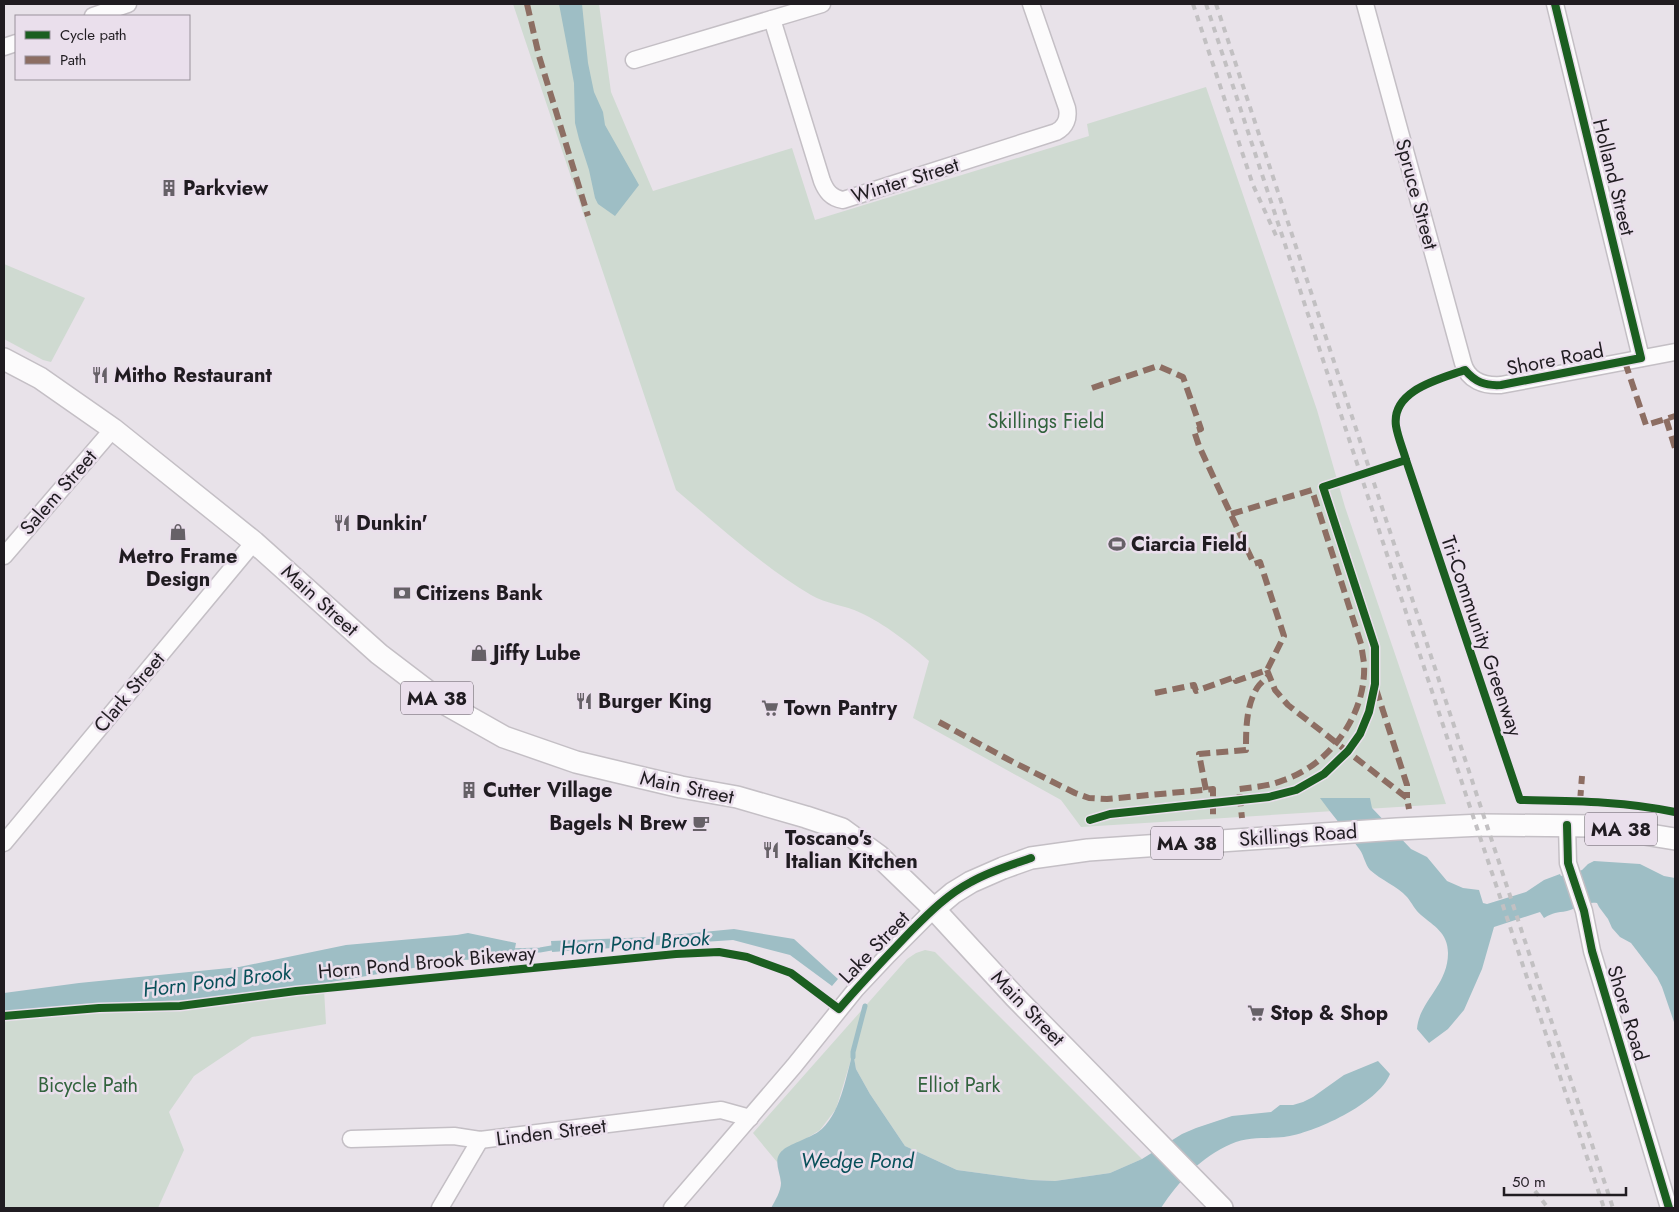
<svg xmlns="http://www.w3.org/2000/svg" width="1679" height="1212" font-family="Jost,sans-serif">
<rect width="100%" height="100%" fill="#e8e2e9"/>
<g fill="#cfdad1">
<path d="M 513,4 L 599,4 L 611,92 L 653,191 L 792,148 L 815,220 L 1089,136 L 1087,124 L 1206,87 L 1317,410 L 1345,507 L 1446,804 L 1081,827 L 1061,800 L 913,718 L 929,661 C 911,644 883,623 861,613 C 845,605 826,604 811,595 C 762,566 719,526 676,490 Z"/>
<path d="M 4,264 L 85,298 L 51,362 L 43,360 L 4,339 Z"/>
<path d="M 925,950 L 935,952 L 1142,1159 L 1110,1173 L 1055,1181 L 1031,1180 L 957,1170 L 905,1146 L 870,1094 L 856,1069 L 853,1053 L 836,1109 L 820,1130 L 804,1140 L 783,1150 L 777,1162 L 753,1133 L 907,959 L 916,953 Z"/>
<path d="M 322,954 L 326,1024 L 252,1037 L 194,1076 L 169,1112 L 184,1150 L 158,1208 L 4,1208 L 4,1013 L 127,993 Z"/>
</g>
<g fill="#9ebec5">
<path d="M 559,4 L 582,4 L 588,63 L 594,92 L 603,112 L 605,125 L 639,185 L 615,216 L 598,204 L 595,198 L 589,170 L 579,139 L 575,123 L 574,83 Z"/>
<path d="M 1320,798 L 1370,798 L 1372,808 L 1411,849 L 1427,857 L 1447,881 L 1463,888 L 1479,890 L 1483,903 L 1487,904 L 1526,892 L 1544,880 L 1560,874 L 1561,876 L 1582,870 L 1588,864 L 1594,861 L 1640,864 L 1664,876 L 1675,878 L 1675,1025 L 1662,987 L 1657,977 L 1631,943 L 1620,937 L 1612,928 L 1608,919 L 1599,907 L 1597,903 C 1587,901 1577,908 1567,911 C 1556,913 1554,912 1544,918 L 1540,912 L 1494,927 L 1482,969 L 1464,1010 L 1448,1029 L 1429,1043 L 1417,1029 C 1419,1001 1448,986 1448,953 C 1448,933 1434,926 1421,915 C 1415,910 1412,903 1407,897 C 1397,886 1381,880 1370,870 C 1365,864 1364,856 1360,850 C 1347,832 1333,816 1320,798 Z"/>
<path d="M 734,929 L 794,939 L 838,979 L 832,986 L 790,955 L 733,940 L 552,952 L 551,941 L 651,937 Z"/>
<path d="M 468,933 L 516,943 L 513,959 L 453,960 L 419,967 L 256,995 L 219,999 L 106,1003 L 4,1013 L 4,993 L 79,983 L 239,967 L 346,945 L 457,935 Z"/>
<path d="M 853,1052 L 856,1069 L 870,1094 L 905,1146 L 957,1170 L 1031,1180 L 1055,1181 L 1110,1173 L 1142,1159 L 1182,1134 L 1196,1128 L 1232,1116 L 1271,1112 L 1280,1105 L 1293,1105 L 1303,1102 L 1313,1097 L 1344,1075 L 1378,1061 L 1390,1074 C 1378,1104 1314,1133 1284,1137 C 1266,1139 1248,1136 1231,1144 C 1202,1156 1178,1182 1161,1208 L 771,1208 C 775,1201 781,1191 781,1183 C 780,1171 772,1159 783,1150 C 788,1145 809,1138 818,1132 C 840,1117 846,1076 853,1052 Z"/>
</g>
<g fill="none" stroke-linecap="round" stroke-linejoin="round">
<g stroke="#9ebec5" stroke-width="5">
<path d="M 508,951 L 540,950 L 557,947"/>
<path d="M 853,1057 L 853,1052 L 865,1006"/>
</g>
<g stroke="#c4bfc5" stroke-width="19">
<g id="minor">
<path d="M 1365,4 L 1463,363 C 1468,381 1484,386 1501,385 L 1675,352"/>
<path d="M 1555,4 L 1641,358"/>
<path d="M 93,16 L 128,4"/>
<path d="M 772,19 L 822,181 C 826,191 831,198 843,200 L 1056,132 C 1066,127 1069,118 1067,108 L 1031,4"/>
<path d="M 4,47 L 16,43"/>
<path d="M 634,60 L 822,4"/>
<path d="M 4,556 L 113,429"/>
<path d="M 1567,825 L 1568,863 L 1584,911 L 1592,951 L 1669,1208"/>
<path d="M 4,843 L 254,542"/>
<path d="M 351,1139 L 454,1136 L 480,1140 L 721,1110 L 750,1118"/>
<path d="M 440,1208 L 480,1140"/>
<path d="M 672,1208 L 794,1066 L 856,989 L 888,955 L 934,909"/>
</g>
</g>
<g stroke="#c4bfc5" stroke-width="24">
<g id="major">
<path d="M 4,359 L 40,378 L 113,429 L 254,542 L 379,654 L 442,702 L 504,737 L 576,762 L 681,787 L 737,797 L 806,817 L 842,829 L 879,856 L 934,909 L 1015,997 L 1222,1208"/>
<path d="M 934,909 L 953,893 L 971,882 L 1003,868 L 1031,858 L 1088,850 L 1397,829 L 1482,825 L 1595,826 L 1675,839"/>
</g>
</g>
<use href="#minor" stroke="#fcfbfc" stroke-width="16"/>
<use href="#major" stroke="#fcfbfc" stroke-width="21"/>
<g stroke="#c2c0c2" stroke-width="4" stroke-dasharray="6 6" stroke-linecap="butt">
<path d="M 1193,4 L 1253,185 L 1278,240"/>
<path d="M 1206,4 L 1468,801 L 1604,1208"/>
<path d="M 1216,4 L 1613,1208"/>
<path d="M 1535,1191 L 1548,1208"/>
</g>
<g stroke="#8d6e63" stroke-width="6" stroke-dasharray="12 6" stroke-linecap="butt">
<path d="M 527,4 L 539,56 L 588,216"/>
<path d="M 1625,362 L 1646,425 L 1675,416"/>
<path d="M 1092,388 L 1158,366 L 1183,377 L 1201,429 L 1194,431 L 1199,446 L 1254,564 L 1260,562 L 1284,636 L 1267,670 L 1236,681 L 1235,677 L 1196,691 L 1194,685 L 1155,693"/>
<path d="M 1666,419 L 1675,448"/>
<path d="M 1231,514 L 1312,490 L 1361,644 C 1362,650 1363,657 1364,663 C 1367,713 1331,764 1284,780 C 1270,786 1254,787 1239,789 L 1242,818"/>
<path d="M 1267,670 L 1275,690 L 1288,705 L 1407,798 L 1409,809"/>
<path d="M 1376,689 L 1407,785 L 1407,798"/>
<path d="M 939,722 L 1013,762 L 1075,793 L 1089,798 L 1107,799 L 1213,789 L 1213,820"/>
<path d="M 1206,790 L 1199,754 L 1246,750 C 1246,729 1246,706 1257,688 C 1260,683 1265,680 1268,676"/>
<path d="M 1580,802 L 1582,776"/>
</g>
<g stroke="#eadfec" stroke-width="11">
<g id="cycleway">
<path d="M 1555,4 L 1641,358 L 1501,385 C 1485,386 1475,382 1465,370 C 1440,379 1391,390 1396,426 C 1398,438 1403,449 1406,460 L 1520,800 C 1572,801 1624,801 1675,812"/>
<path d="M 1090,820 L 1110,814 L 1269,797 L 1296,790 L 1324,774 L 1348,751 L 1360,734 L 1369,712 L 1375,684 L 1375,647 L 1323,487 L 1406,460"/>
<path d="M 1567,825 L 1568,863 L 1584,911 L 1592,951 L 1669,1208"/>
<path d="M 4,1016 L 99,1008 L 180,1006 L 296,991 L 676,954 L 719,952 L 747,957 L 791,973 L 839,1009 C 862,982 887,956 912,930 C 930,912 948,894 971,882 C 990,871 1011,865 1031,858"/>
</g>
</g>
<use href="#cycleway" stroke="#1b5e20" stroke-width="8"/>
</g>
<defs>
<g id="building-bare" transform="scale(1.35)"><path d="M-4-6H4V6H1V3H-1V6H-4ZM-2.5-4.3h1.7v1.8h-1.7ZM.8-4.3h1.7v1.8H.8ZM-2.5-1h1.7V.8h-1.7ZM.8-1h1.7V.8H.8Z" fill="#666167" stroke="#eadfec" stroke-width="2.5" paint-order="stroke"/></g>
<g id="restaurant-bare" transform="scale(1.35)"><path d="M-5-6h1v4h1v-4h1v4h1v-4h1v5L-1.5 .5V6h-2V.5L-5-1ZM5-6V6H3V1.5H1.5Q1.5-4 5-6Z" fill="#666167" stroke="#eadfec" stroke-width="2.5" paint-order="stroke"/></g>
<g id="shop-bare" transform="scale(1.35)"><path d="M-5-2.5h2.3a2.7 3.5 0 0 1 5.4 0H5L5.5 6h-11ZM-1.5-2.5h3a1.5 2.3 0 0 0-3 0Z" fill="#666167" stroke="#eadfec" stroke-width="2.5" paint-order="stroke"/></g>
<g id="stadium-bare" transform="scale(1.35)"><path d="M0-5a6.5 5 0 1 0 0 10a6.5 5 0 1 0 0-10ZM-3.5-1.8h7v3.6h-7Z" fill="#666167" stroke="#eadfec" stroke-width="2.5" paint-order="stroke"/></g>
<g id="bank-bare" transform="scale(1.35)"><path d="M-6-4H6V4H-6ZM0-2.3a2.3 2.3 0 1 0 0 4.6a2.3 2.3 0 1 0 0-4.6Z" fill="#666167" stroke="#eadfec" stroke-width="2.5" paint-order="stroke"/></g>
<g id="supermarket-bare" transform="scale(1.35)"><path d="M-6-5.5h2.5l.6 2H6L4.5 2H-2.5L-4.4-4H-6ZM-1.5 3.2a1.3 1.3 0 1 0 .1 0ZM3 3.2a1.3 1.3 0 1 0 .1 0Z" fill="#666167" stroke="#eadfec" stroke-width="2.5" paint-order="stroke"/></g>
<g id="cafe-bare" transform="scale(1.35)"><path d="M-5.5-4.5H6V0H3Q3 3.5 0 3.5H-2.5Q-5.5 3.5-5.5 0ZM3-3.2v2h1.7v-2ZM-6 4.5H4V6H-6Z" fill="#666167" stroke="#eadfec" stroke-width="2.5" paint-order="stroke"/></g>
</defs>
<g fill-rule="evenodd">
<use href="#building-bare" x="169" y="188"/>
<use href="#restaurant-bare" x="100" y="375"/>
<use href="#restaurant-bare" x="342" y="523"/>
<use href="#shop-bare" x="178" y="532"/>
<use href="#stadium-bare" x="1117" y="544"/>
<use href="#bank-bare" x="402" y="593"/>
<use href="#shop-bare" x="479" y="653"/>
<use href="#restaurant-bare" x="584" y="701"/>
<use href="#supermarket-bare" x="770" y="708"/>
<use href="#building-bare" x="469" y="790"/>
<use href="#cafe-bare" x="701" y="823"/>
<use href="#restaurant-bare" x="771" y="850"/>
<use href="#supermarket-bare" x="1256" y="1013"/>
</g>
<g text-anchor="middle" stroke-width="5" stroke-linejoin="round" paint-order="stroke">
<g fill="#eadfec" stroke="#5d565e" stroke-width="1">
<rect x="401" y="681.5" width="72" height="33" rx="4"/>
<rect x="1585" y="812.5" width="72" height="33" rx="4"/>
<rect x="1151" y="826.5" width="72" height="33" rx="4"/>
</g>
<g font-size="19" font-weight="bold" fill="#201c21">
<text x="437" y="705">MA 38</text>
<text x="1621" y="836">MA 38</text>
<text x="1187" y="850">MA 38</text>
</g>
<g font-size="20" fill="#201c21" stroke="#eadfec">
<text transform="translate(1614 177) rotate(76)" y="7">Holland Street</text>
<text transform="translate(905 180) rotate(-17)" y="7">Winter Street</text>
<text transform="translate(1417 194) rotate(75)" y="7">Spruce Street</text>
<text transform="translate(1555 359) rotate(-11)" y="7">Shore Road</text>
<text transform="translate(58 492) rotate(-49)" y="7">Salem Street</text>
<text transform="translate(320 600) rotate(42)" y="7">Main Street</text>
<text transform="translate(1482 636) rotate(71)" y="7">Tri-Community Greenway</text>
<text transform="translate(129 692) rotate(-50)" y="7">Clark Street</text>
<text transform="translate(687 787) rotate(12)" y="7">Main Street</text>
<text transform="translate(1298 835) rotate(-4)" y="7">Skillings Road</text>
<text transform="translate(874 947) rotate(-46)" y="7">Lake Street</text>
<text transform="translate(427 962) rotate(-5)" y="7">Horn Pond Brook Bikeway</text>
<text transform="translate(1028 1008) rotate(46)" y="7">Main Street</text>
<text transform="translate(1628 1013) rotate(73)" y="7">Shore Road</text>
<text transform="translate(551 1132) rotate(-7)" y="7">Linden Street</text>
</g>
<g font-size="20" font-weight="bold" fill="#201c21" stroke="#eadfec" text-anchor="start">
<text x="183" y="195">Parkview</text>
<text x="114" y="382">Mitho Restaurant</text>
<text x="356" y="530">Dunkin'</text>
<text x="1131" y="551">Ciarcia Field</text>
<text x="178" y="563" text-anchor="middle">Metro Frame<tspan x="178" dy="23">Design</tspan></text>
<text x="416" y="600">Citizens Bank</text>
<text x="493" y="660">Jiffy Lube</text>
<text x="598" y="708">Burger King</text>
<text x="784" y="715">Town Pantry</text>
<text x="483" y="797">Cutter Village</text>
<text x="687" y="830" text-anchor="end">Bagels N Brew</text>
<text x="785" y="845">Toscano's<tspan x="785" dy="23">Italian Kitchen</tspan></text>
<text x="1270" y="1020">Stop &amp; Shop</text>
</g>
<g font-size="20" fill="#32633d" stroke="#eadfec">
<text x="1046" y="428">Skillings Field</text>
<text x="88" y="1092">Bicycle Path</text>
<text x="959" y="1092">Elliot Park</text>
</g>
<g font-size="21" font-style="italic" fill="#08505a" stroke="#eadfec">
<text transform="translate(635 943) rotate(-4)" y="7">Horn Pond Brook</text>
<text transform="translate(217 981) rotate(-7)" y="7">Horn Pond Brook</text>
<text x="857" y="1168">Wedge Pond</text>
</g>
</g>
<rect width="1679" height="1212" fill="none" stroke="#201c21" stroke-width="10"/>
<rect x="15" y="15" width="175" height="65" fill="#eadfec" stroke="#99919b"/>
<rect x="25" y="31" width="25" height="8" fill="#1b5e20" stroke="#99919b"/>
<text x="60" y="40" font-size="15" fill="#201c21">Cycle path</text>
<rect x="25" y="56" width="25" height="8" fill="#8d6e63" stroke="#99919b"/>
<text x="60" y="65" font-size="15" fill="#201c21">Path</text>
<path d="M1504 1187v8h122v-8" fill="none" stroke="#201c21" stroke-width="2.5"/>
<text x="1512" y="1187" font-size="15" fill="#201c21" stroke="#eadfec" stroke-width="4" paint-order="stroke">50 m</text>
</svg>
